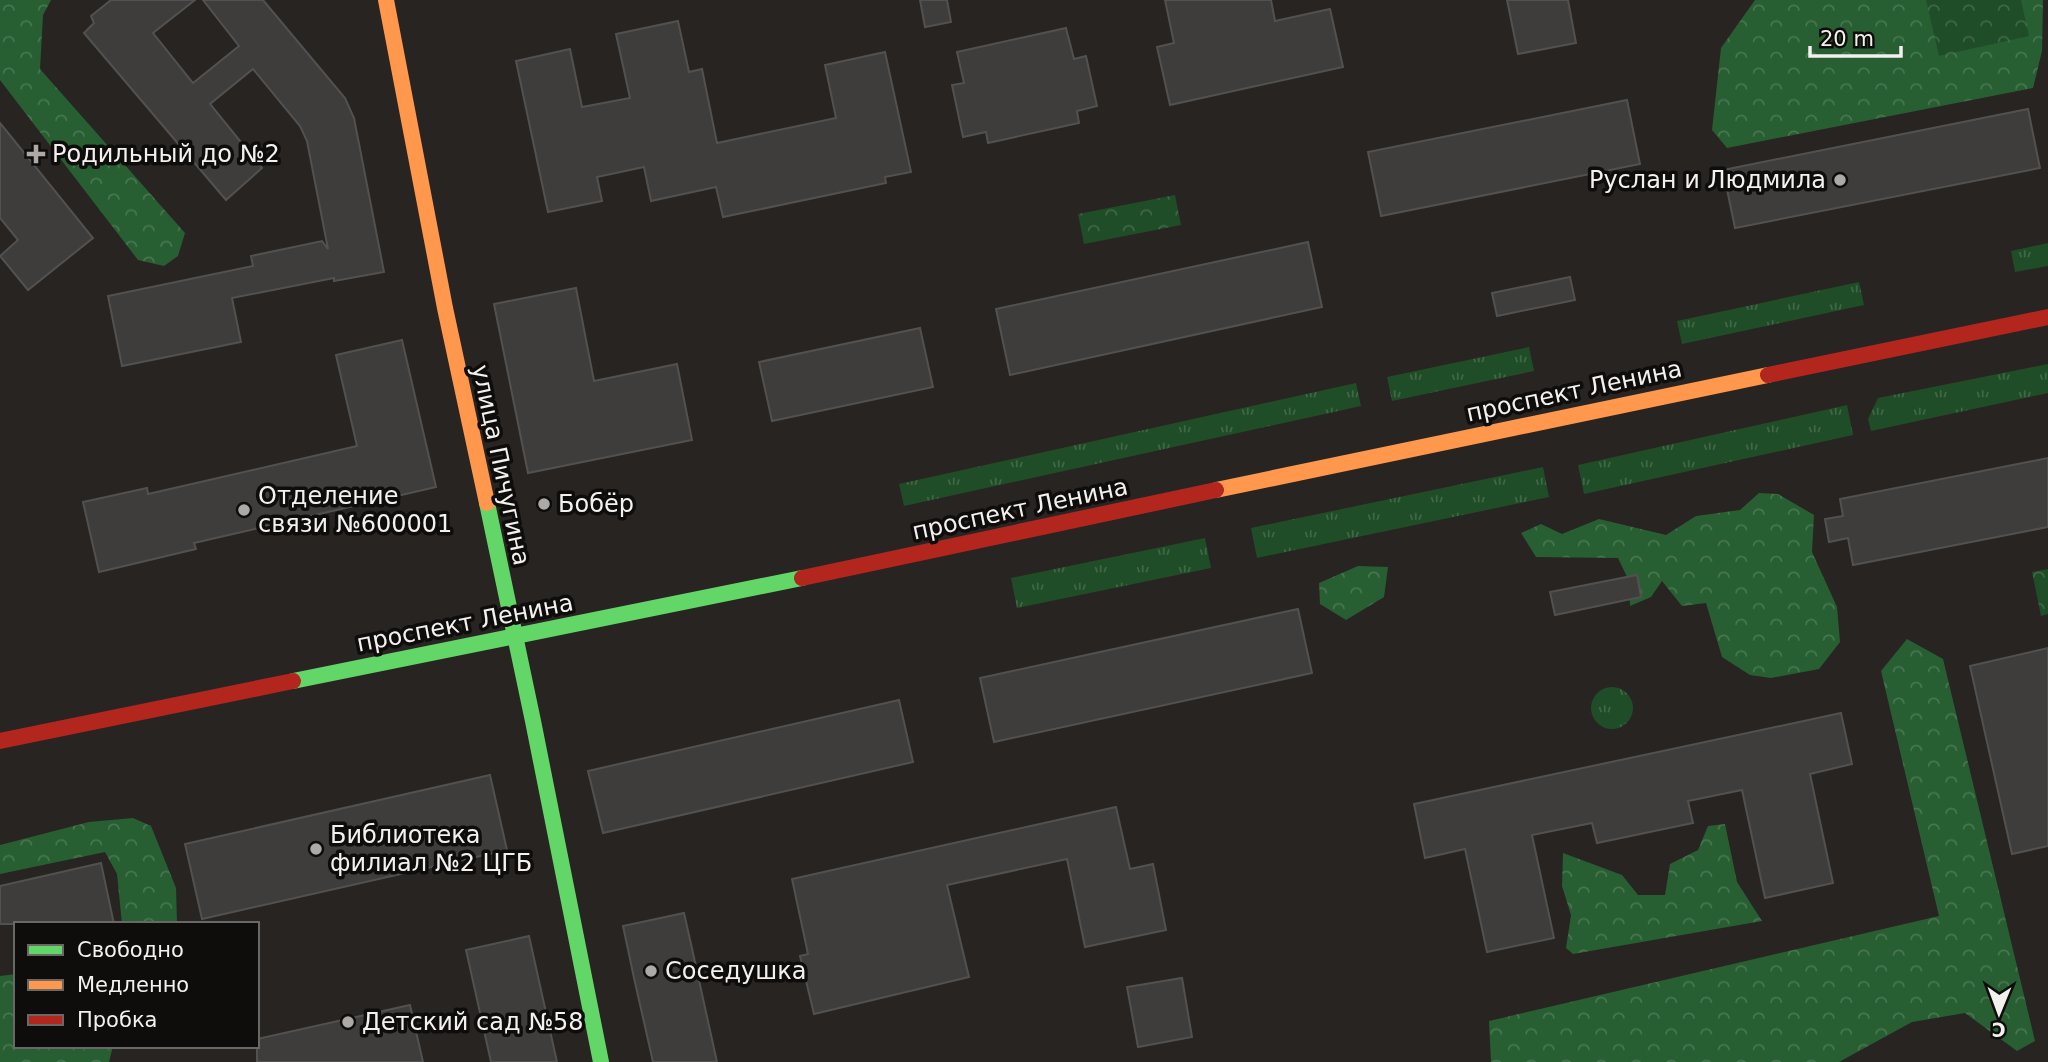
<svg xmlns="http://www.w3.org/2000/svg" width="2048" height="1062" font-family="'DejaVu Sans',sans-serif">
<defs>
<pattern id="grass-tufts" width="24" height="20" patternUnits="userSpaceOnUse" patternTransform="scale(1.75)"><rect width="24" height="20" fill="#1f4d27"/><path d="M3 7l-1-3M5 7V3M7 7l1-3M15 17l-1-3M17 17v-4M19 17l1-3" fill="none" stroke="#406747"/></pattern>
<pattern id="forest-crowns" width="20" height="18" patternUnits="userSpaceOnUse" patternTransform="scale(1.75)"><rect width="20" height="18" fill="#275f32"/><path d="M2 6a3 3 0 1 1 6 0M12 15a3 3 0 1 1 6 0" fill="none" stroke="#477650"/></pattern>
<pattern id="park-crowns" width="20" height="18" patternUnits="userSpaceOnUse" patternTransform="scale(1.75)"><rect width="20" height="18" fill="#1f4d27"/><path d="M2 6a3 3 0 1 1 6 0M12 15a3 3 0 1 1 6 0" fill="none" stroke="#406747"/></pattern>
</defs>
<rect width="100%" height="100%" fill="#272422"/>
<g fill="url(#grass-tufts)">
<path d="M 2048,243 L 2048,266 L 2015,272 L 2011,251 Z"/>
<path d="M 1859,282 L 1864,305 L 1682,344 L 1677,321 Z"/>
<path d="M 1529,347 L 1534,371 L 1392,401 L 1387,377 Z"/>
<path d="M 2048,364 L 2048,393 L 1871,431 L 1868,419 L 1878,398 Z"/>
<path d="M 1356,383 L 1361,406 L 904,506 L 899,484 Z"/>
<path d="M 1847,405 L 1853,435 L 1584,494 L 1578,465 Z"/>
<path d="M 1543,467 L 1549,497 L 1257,558 L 1251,528 Z"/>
<path d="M 1205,538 L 1211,568 L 1017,608 L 1011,578 Z"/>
<circle cx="1612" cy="708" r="21"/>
</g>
<g fill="url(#forest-crowns)">
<path d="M 0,0 L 51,0 L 43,15 L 40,69 L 185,233 L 178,256 L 164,266 L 138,260 L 0,80 Z"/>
<path d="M 1755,0 L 2043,0 L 2042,51 L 2033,88 L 1727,148 L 1712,130 L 1721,48 Z"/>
<path d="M 1759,493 L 1778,494 L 1814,515 L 1812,552 L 1837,607 L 1840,642 L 1819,669 L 1771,678 L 1750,675 L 1722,657 L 1706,603 L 1682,606 L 1662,581 L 1651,597 L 1630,606 L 1629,581 L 1618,558 L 1536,557 L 1521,533 L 1541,524 L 1562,534 L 1599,519 L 1666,535 L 1696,516 L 1740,510 Z"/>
<path d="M 1358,566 L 1388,567 L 1384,597 L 1346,620 L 1320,604 L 1319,583 Z"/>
<path d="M 1907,639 L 1943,659 L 2035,1041 L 2017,1051 L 1965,1013 L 1912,1022 L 1839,1062 L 1491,1062 L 1489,1021 L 1939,916 L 1881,671 Z"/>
<path d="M 133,818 L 151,826 L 176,888 L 177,924 L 122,924 L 117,874 L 105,852 L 0,874 L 0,845 L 89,822 Z"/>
<path d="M 1725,824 L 1737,882 L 1762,921 L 1573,954 L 1566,948 L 1571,915 L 1562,886 L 1563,853 L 1622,875 L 1638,895 L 1665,895 L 1670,864 L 1698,850 L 1708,826 Z"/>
<path d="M 16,974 L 16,1046 L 113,1046 L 109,1062 L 0,1062 L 0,976 Z"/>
</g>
<g fill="url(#park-crowns)">
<path d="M 1926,0 L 2021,0 L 2029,36 L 1939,56 Z"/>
<path d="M 1175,195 L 1181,225 L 1084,244 L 1078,214 Z"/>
<path d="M 2048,569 L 2048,614 L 2041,616 L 2032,572 Z"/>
</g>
<g fill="#3f3d3b" stroke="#52514f" stroke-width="2">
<path d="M 111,0 L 195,0 L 153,33 L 193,83 L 239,46 L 203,0 L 263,0 L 345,98 L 354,118 L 384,272 L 334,281 L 334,278 L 232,298 L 241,342 L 122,366 L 108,296 L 253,266 L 251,256 L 322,241 L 328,249 L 307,141 L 300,126 L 253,69 L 210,104 L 262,168 L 226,200 L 84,33 L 94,23 L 91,16 Z"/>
<path d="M 920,0 L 947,0 L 951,22 L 925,27 Z"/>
<path d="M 1165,0 L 1271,0 L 1275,21 L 1330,9 L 1343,67 L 1170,105 L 1157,47 L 1174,43 Z"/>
<path d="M 1507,0 L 1568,0 L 1576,43 L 1518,54 Z"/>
<path d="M 678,21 L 689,72 L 702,69 L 717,143 L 836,118 L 825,65 L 885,52 L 911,172 L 885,177 L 886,183 L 723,217 L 716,187 L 651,201 L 644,167 L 597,177 L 602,201 L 548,212 L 516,61 L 570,49 L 582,107 L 630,98 L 616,34 Z"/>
<path d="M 1066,28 L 1074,59 L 1086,56 L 1097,106 L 1077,111 L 1079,123 L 988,143 L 986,132 L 963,137 L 952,85 L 964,83 L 957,52 Z"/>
<path d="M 1627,100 L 1640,164 L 1381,216 L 1368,152 Z"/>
<path d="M 2028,109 L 2040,168 L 1735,228 L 1723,170 Z"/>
<path d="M 0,123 L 93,238 L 28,290 L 0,256 L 18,240 L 0,218 Z"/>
<path d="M 1308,242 L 1322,307 L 1010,375 L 996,309 Z"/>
<path d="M 1570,277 L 1575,300 L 1497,316 L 1492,293 Z"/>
<path d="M 576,288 L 594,381 L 677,364 L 692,440 L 528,473 L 494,304 Z"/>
<path d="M 920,328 L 933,387 L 772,421 L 759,362 Z"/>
<path d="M 402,340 L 436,487 L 194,543 L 196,549 L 99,572 L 83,502 L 147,488 L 148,494 L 357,446 L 336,355 Z"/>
<path d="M 2048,458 L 2048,527 L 1853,565 L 1848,538 L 1829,542 L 1825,519 L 1843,516 L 1840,499 Z"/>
<path d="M 1637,575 L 1641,597 L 1555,615 L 1550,592 Z"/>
<path d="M 1298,609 L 1312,673 L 994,742 L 980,678 Z"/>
<path d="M 2048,648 L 2048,846 L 2012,854 L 1970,666 Z"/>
<path d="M 899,700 L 913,762 L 603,833 L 588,771 Z"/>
<path d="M 1841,713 L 1852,764 L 1810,774 L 1833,883 L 1765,898 L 1742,790 L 1688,801 L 1693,823 L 1597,843 L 1592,823 L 1532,835 L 1554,938 L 1487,952 L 1465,849 L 1425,858 L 1414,804 Z"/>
<path d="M 490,775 L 507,850 L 202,919 L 185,844 Z"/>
<path d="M 1116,807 L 1130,869 L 1153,864 L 1166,930 L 1085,947 L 1067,859 L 947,885 L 969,977 L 814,1014 L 800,956 L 808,954 L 792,879 Z"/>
<path d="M 101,863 L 114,924 L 0,924 L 0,886 Z"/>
<path d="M 684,913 L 691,944 L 717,1062 L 653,1062 L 634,978 L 623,926 Z"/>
<path d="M 529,936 L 557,1062 L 491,1062 L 466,950 Z"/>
<path d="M 1182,978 L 1192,1037 L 1138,1047 L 1127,987 Z"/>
<path d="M 410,1005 L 423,1062 L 257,1062 L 257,1039 Z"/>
</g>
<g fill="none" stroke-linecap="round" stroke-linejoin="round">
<g stroke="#63d668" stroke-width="16">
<path d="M 487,503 L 533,721 L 601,1062"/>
<path d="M 293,681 L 802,578"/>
</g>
<g stroke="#ff974d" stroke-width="16">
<path d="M 386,0 L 445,308 L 487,503"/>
<path d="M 1216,490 L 1768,375"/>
</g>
<g stroke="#b3261e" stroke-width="16">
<path d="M 1768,375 L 2048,317"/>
<path d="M 802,578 L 1216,490"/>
<path d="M 0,741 L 293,681"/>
</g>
</g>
<g fill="#aca9a7" stroke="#0f0d0c" stroke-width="2.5">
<path d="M32.5 143.5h7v7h7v7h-7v7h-7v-7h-7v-7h7z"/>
<circle cx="1840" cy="180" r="7"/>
<circle cx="544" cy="504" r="7"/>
<circle cx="244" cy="510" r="7"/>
<circle cx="316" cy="849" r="7"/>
<circle cx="651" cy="971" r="7"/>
<circle cx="348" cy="1022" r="7"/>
</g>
<g text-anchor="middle" stroke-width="7" stroke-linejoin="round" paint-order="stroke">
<g font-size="24" fill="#f3f0ee" stroke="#0f0d0c" text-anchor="start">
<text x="52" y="162">Родильный до №2</text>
<text x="1826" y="188" text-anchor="end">Руслан и Людмила</text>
<text x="258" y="504">Отделение<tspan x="258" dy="28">связи №600001</tspan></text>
<text x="558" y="512">Бобёр</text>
<text x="330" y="843">Библиотека<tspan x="330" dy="28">филиал №2 ЦГБ</tspan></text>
<text x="665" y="979">Соседушка</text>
<text x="362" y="1030">Детский сад №58</text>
</g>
<g font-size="24" fill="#f3f0ee" stroke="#0f0d0c">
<text transform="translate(1574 391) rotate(-12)" y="8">проспект Ленина</text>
<text transform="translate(501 465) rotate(78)" y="8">улица Пичугина</text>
<text transform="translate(1020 509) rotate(-12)" y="8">проспект Ленина</text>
<text transform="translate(465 623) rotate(-11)" y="8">проспект Ленина</text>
</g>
</g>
<rect x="14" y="922" width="245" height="126" fill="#0f0d0c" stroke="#6a6866" stroke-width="2"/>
<rect x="28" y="945" width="35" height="10" fill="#63d668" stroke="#6a6866" stroke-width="2"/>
<text x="77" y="957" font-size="21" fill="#f3f0ee">Свободно</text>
<rect x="28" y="980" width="35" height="10" fill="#ff974d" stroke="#6a6866" stroke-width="2"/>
<text x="77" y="992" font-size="21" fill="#f3f0ee">Медленно</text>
<rect x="28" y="1015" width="35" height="10" fill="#b3261e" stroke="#6a6866" stroke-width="2"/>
<text x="77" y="1027" font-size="21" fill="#f3f0ee">Пробка</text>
<g transform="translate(1999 1013) rotate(181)" stroke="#0f0d0c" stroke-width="5" paint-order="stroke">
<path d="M0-5L12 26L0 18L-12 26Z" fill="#f3f0ee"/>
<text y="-10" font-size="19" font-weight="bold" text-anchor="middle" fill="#f3f0ee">С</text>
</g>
<path d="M1810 46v10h91v-10" fill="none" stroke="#f3f0ee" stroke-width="3.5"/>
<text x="1820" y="46" font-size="21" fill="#f3f0ee" stroke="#0f0d0c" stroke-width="5" paint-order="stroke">20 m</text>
</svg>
